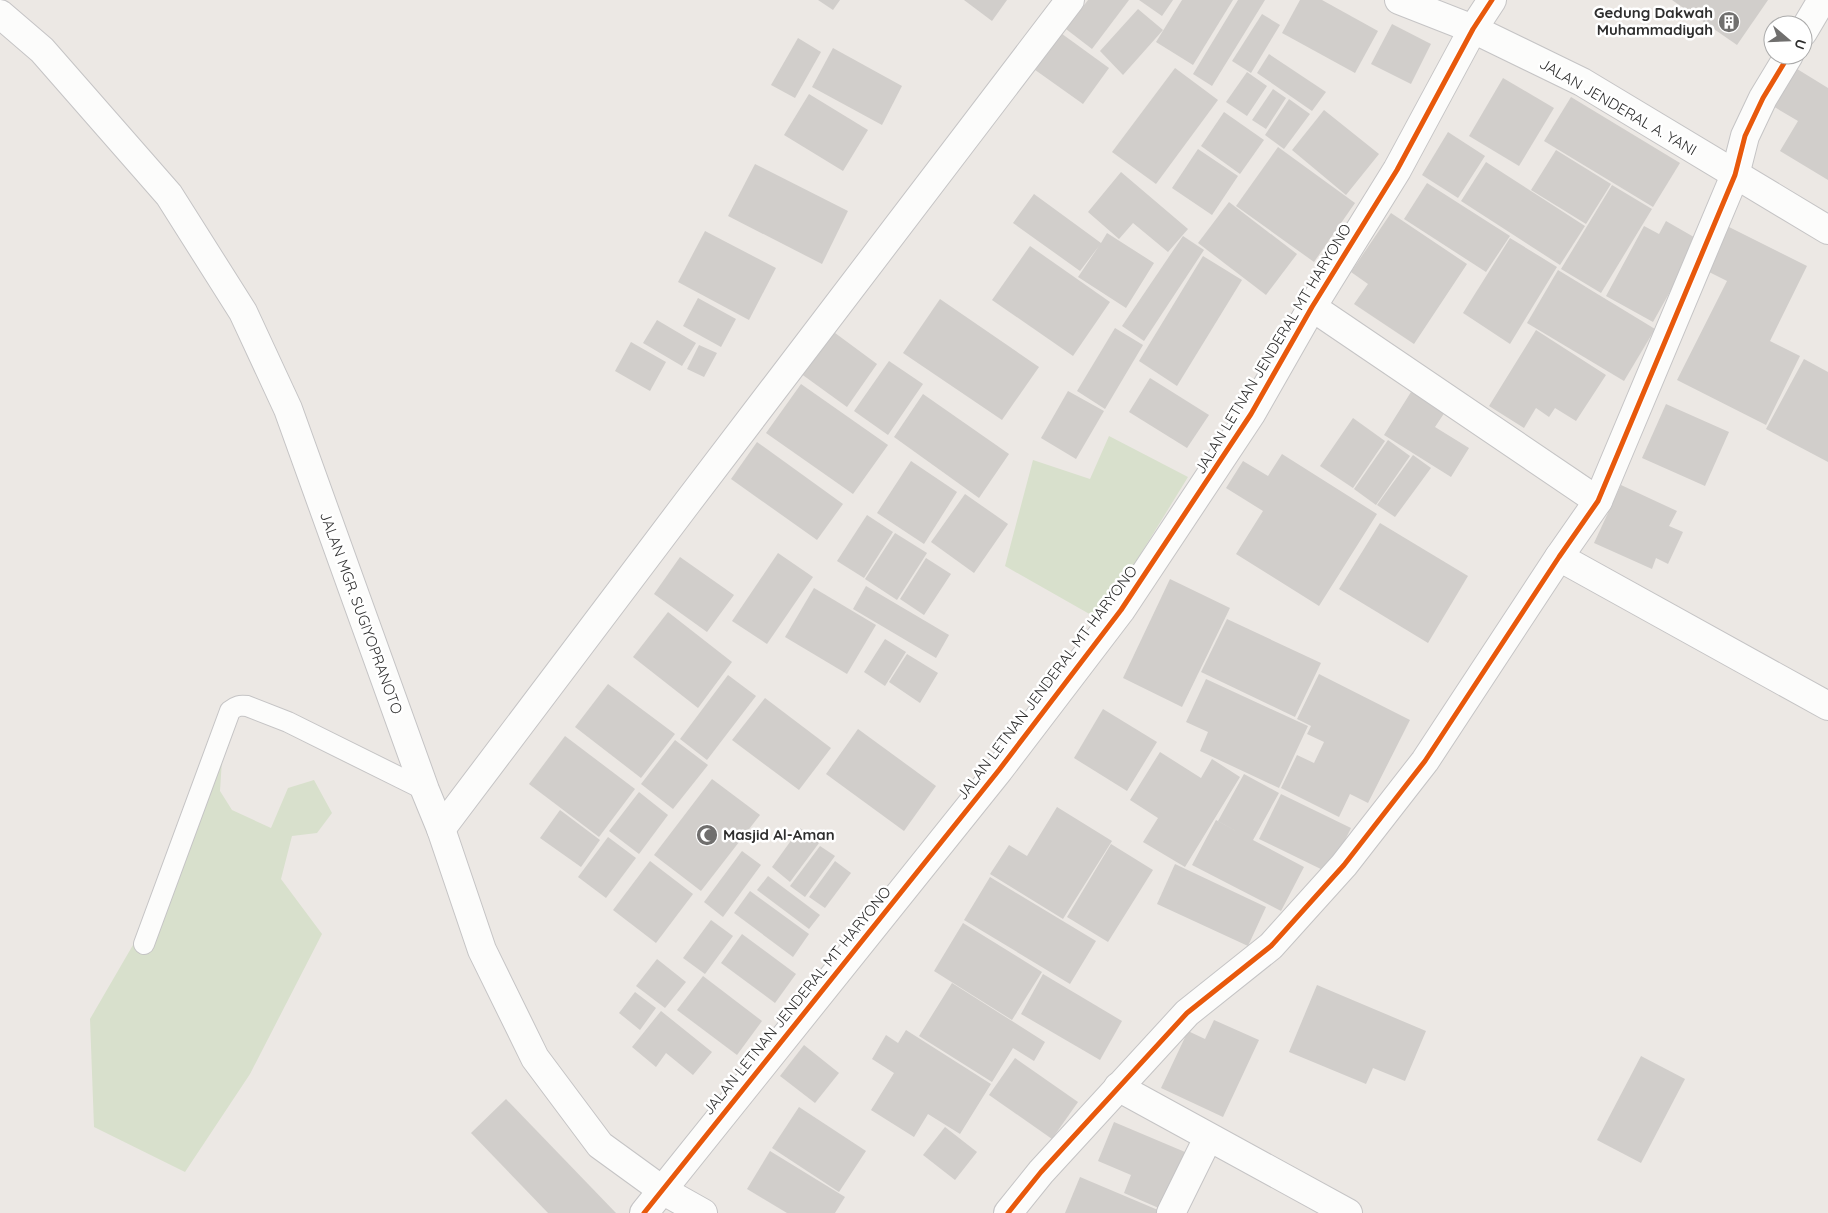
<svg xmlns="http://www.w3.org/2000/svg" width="1828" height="1213" font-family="Quicksand,sans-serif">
<rect width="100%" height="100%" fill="#ece8e4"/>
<g fill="#d8e0cc">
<path d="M 1109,436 L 1188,477 L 1100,620 L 1005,566 L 1033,460 L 1090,479 Z"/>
<path d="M 224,729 L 220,791 L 232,810 L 271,828 L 288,788 L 314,780 L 332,813 L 317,833 L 292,836 L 281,879 L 322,934 L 250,1074 L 185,1172 L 94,1127 L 90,1019 L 162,895 Z"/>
</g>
<g fill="#d1cecb">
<path d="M 818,0 L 840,0 L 833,10 Z"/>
<path d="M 964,0 L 1007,0 L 992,21 Z"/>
<path d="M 1088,0 L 1129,0 L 1092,49 L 1066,29 Z"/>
<path d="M 1139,0 L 1173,0 L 1162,16 Z"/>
<path d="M 1182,0 L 1233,0 L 1193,65 L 1156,42 Z"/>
<path d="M 1238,0 L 1265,0 L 1212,86 L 1193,74 Z"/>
<path d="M 1300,0 L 1322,0 L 1378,31 L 1355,73 L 1282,33 Z"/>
<path d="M 1672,0 L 1768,0 L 1737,45 Z"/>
<path d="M 1138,9 L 1163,30 L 1123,75 L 1100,51 Z"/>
<path d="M 1262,14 L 1280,25 L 1251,73 L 1232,61 Z"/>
<path d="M 1392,24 L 1431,44 L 1411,84 L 1371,64 Z"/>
<path d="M 1058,31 L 1109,68 L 1083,104 L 1031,67 Z"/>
<path d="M 798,38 L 821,52 L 795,98 L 771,85 Z"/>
<path d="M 833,48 L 902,86 L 882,125 L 812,87 Z"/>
<path d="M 1269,54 L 1326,92 L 1312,111 L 1257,73 Z"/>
<path d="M 1789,64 L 1828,88 L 1828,180 L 1780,151 L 1798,121 L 1766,102 Z"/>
<path d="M 1175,68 L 1218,100 L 1156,184 L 1112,152 Z"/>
<path d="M 1247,72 L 1267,86 L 1247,116 L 1226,102 Z"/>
<path d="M 1503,78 L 1554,108 L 1519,166 L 1469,136 Z"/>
<path d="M 1273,89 L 1286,98 L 1266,129 L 1252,120 Z"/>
<path d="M 809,94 L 868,130 L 843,171 L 784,135 Z"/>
<path d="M 1571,97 L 1680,163 L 1653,207 L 1544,141 Z"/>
<path d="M 1289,99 L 1310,114 L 1284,149 L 1265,135 Z"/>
<path d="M 1324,110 L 1379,154 L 1346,195 L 1292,150 Z"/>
<path d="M 1224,112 L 1264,140 L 1240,174 L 1201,146 Z"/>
<path d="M 1448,132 L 1485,156 L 1458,198 L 1422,175 Z"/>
<path d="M 1278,147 L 1355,203 L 1314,262 L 1236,206 Z"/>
<path d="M 1198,149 L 1238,176 L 1212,215 L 1172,188 Z"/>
<path d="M 1556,150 L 1611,184 L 1586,224 L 1531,190 Z"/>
<path d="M 1486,162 L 1585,226 L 1560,265 L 1461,201 Z"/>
<path d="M 755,164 L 848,211 L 822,264 L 728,216 Z"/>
<path d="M 1121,172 L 1188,229 L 1168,252 L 1133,223 L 1119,239 L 1088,212 Z"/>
<path d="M 1427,183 L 1510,236 L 1486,272 L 1404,219 Z"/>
<path d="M 1612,185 L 1652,209 L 1601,293 L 1561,269 Z"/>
<path d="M 1034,194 L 1101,243 L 1107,233 L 1154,263 L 1126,308 L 1078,277 L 1099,246 L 1080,271 L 1013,223 Z"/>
<path d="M 1229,202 L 1297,254 L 1266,295 L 1198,243 Z"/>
<path d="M 1391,213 L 1467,264 L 1414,344 L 1354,304 L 1368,284 L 1351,272 Z"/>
<path d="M 1666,221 L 1699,240 L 1653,322 L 1606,296 L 1644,226 L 1659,234 Z"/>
<path d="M 1721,223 L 1807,266 L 1770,341 L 1800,356 L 1766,425 L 1677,380 L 1727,281 L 1699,267 Z"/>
<path d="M 705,231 L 776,268 L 749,320 L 678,282 Z"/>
<path d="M 1183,236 L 1204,250 L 1144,341 L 1122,326 Z"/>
<path d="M 1510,238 L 1557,267 L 1510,344 L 1463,313 Z"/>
<path d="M 1030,246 L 1110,302 L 1073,356 L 992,300 Z"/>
<path d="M 1203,256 L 1242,280 L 1177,386 L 1139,361 Z"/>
<path d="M 1558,270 L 1655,329 L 1624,381 L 1527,323 Z"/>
<path d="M 698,298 L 736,319 L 721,347 L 683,326 Z"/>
<path d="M 940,299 L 1039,367 L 1002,420 L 903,353 Z"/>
<path d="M 657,320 L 696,343 L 682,366 L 643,343 Z"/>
<path d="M 1115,328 L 1143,345 L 1105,409 L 1077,391 Z"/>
<path d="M 831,330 L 877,364 L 847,407 L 800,373 Z"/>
<path d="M 1536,330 L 1606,375 L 1576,421 L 1555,408 L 1549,417 L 1536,408 L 1524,428 L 1489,406 Z"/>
<path d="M 631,342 L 666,362 L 650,391 L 615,371 Z"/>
<path d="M 699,345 L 717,353 L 704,377 L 687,369 Z"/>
<path d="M 1804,359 L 1828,372 L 1828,462 L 1766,429 Z"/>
<path d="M 889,361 L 923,384 L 888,435 L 854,411 Z"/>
<path d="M 1150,378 L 1209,415 L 1187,448 L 1129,412 Z"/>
<path d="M 801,384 L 888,445 L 853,494 L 766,433 Z"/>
<path d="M 1068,391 L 1104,411 L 1076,459 L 1041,438 Z"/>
<path d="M 1411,392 L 1445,412 L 1435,427 L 1469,448 L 1451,477 L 1384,435 Z"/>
<path d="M 923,394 L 1009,454 L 979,498 L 894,437 Z"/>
<path d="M 1666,404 L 1729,432 L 1705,486 L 1642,458 Z"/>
<path d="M 1353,418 L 1385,441 L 1353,488 L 1320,466 Z"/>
<path d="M 1388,440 L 1410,456 L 1376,505 L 1354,489 Z"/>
<path d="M 757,442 L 843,504 L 817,540 L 731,479 Z"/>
<path d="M 1282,454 L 1377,514 L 1319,606 L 1236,554 L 1263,511 L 1226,488 L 1243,461 L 1268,476 Z"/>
<path d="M 1413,455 L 1431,468 L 1395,517 L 1377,505 Z"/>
<path d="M 911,461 L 957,492 L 924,544 L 877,513 Z"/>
<path d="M 1621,485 L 1677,511 L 1669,526 L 1683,532 L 1668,564 L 1656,558 L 1652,569 L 1594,543 Z"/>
<path d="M 965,494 L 1008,524 L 974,573 L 931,542 Z"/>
<path d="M 867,515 L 893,532 L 864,578 L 837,561 Z"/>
<path d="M 1380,523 L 1468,576 L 1428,643 L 1339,589 Z"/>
<path d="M 895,533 L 927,553 L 897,600 L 865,579 Z"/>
<path d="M 778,553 L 813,577 L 767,644 L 732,621 Z"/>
<path d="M 680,557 L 734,595 L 707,632 L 654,594 Z"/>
<path d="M 926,558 L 951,574 L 924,615 L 900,599 Z"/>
<path d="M 1170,579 L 1230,608 L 1182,707 L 1123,678 Z"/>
<path d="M 866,586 L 949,635 L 936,658 L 853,609 Z"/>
<path d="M 814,588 L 876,625 L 847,674 L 785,637 Z"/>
<path d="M 668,612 L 732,662 L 698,708 L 633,657 Z"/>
<path d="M 1227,619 L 1321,663 L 1295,717 L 1201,672 Z"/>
<path d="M 885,639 L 906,652 L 885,686 L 864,672 Z"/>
<path d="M 907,654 L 938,673 L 920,703 L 889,682 Z"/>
<path d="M 1319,674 L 1410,720 L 1368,803 L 1350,794 L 1339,817 L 1281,788 L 1297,755 L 1314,763 L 1324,742 L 1307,734 L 1311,726 L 1297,719 Z"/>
<path d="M 728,675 L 756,696 L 707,760 L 680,739 Z"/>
<path d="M 1206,679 L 1308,726 L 1279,788 L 1200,751 L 1208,732 L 1186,722 Z"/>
<path d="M 608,684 L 675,734 L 641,778 L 575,727 Z"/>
<path d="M 765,698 L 831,748 L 799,790 L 732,740 Z"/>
<path d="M 1103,709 L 1157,742 L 1127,791 L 1074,758 Z"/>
<path d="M 858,729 L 936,786 L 904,831 L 826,774 Z"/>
<path d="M 565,736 L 635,789 L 599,837 L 529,784 Z"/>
<path d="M 675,740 L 708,765 L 673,809 L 641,784 Z"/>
<path d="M 1160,752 L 1201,778 L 1212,759 L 1240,777 L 1185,867 L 1143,842 L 1158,818 L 1130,800 Z"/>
<path d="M 1244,774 L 1279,793 L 1253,840 L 1304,867 L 1281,911 L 1192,865 L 1216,820 L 1243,835 L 1218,821 Z"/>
<path d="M 712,779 L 760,815 L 701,891 L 654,855 Z"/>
<path d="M 639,792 L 668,815 L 639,854 L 609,831 Z"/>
<path d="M 1281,794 L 1351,828 L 1329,873 L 1259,839 Z"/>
<path d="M 1057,807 L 1112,841 L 1063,919 L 990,874 L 1009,845 L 1027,856 Z"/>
<path d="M 560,810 L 600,840 L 581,867 L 540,838 Z"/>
<path d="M 800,828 L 819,843 L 790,882 L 772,867 Z"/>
<path d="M 608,837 L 636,858 L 606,898 L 578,877 Z"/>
<path d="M 1111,844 L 1153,870 L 1108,942 L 1067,917 Z"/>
<path d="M 820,846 L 835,856 L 805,897 L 790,886 Z"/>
<path d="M 742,851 L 761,865 L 723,917 L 704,902 Z"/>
<path d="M 650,861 L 693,894 L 656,943 L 613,910 Z"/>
<path d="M 835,861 L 851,873 L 825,908 L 809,897 Z"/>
<path d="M 1175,864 L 1266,907 L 1248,946 L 1157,904 Z"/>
<path d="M 768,876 L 820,915 L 809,929 L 757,890 Z"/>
<path d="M 990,877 L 1096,941 L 1070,984 L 964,920 Z"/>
<path d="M 750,891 L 809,934 L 793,957 L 734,913 Z"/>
<path d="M 711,920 L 733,936 L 705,974 L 683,958 Z"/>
<path d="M 963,923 L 1042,972 L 1012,1020 L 934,971 Z"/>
<path d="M 742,934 L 796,974 L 775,1003 L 721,963 Z"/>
<path d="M 657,959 L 686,982 L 665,1008 L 636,986 Z"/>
<path d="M 1043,974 L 1122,1021 L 1100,1060 L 1021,1014 Z"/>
<path d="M 703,976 L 762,1021 L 737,1055 L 677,1010 Z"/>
<path d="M 952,983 L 1045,1042 L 1034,1061 L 1013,1048 L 992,1082 L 919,1036 Z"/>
<path d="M 1317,985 L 1426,1031 L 1405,1081 L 1373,1068 L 1366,1084 L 1289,1052 Z"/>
<path d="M 635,992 L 656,1008 L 640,1030 L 619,1013 Z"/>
<path d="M 661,1011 L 712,1052 L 693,1075 L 666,1053 L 656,1067 L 632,1047 Z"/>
<path d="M 1214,1020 L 1259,1040 L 1223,1117 L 1161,1088 L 1188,1031 L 1205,1039 Z"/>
<path d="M 906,1030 L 991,1084 L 960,1134 L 928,1114 L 914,1137 L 871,1110 L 894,1073 L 872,1059 L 886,1035 L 898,1043 Z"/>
<path d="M 804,1045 L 839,1073 L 815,1103 L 780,1076 Z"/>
<path d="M 1641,1056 L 1685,1079 L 1641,1163 L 1597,1140 Z"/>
<path d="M 1015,1058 L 1078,1102 L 1052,1139 L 989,1095 Z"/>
<path d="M 506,1099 L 616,1213 L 548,1213 L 471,1133 Z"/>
<path d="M 799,1107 L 866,1151 L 839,1192 L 772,1148 Z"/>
<path d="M 1114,1122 L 1185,1152 L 1161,1209 L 1124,1193 L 1131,1175 L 1098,1161 Z"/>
<path d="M 945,1127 L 977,1152 L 955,1180 L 923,1155 Z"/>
<path d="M 770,1151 L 845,1197 L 835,1213 L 787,1213 L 747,1189 Z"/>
<path d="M 1080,1177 L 1158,1210 L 1157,1213 L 1065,1213 Z"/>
</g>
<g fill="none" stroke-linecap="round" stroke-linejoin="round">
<g stroke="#c5c4c5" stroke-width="22">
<path id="lane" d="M 144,944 L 230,711 C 236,706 240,705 247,706 L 288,722 L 425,790"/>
</g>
<g stroke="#c5c4c5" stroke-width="30">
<g id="street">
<path d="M 1803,32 L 1822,0"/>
<path d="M 1312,307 L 1598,501"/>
<path d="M 1559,557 L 1828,706"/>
<path d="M 441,829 L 687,503 L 1070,0"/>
<path d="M 1118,1087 L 1348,1213"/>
<path d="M 644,1213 L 999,770 L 1121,610 L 1251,414 L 1312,307 L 1397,170 L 1473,29 L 1492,0"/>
<path d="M 1008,1213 L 1041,1172 L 1187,1013 L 1271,946 L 1344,865 L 1425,761 L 1559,557 L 1598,501 L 1735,175 L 1745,136 L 1763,98 L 1789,55"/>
<path d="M 1171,1213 L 1208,1138"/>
</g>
</g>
<g stroke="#c5c4c5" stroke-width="30">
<g id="secondary">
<path d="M 1399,0 L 1473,29 L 1582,82 L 1828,230"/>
<path d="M 0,14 L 42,50 L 169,195 L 243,312 L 288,409 L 425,790 L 441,829 L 482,950 L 535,1058 L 600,1145 L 662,1190 L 703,1213"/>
</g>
</g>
<use href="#lane" stroke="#fcfcfb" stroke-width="20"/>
<use href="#street" stroke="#fcfcfb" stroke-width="28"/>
<use href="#secondary" stroke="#fcfcfb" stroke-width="28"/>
<g stroke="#fff" stroke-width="8">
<g id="cycleway">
<path d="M 644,1213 L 999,770 L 1121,610 L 1251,414 L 1312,307 L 1397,170 L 1473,29 L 1492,0"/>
<path d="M 1008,1213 L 1041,1172 L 1187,1013 L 1271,946 L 1344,865 L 1425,761 L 1559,557 L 1598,501 L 1735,175 L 1745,136 L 1763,98 L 1789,55"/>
</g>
</g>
<use href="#cycleway" stroke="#e8590c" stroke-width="5"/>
</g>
<defs>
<g id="building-disc" transform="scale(1.125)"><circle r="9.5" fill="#706f6e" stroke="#fff"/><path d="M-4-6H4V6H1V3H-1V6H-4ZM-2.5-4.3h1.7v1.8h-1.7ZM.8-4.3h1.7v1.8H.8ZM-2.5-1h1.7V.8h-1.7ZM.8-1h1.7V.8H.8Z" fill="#fff"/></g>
<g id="mosque-disc" transform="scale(1.125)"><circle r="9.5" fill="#706f6e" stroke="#fff"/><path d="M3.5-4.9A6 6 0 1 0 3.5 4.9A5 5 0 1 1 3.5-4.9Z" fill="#fff"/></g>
</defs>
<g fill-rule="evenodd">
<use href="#building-disc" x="1729" y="22"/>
<use href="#mosque-disc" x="707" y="835"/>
</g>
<g text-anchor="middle" stroke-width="5" stroke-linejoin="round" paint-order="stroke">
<g font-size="15" font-weight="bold" fill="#2e2e2e" stroke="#fff" text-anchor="end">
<text x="1713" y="18">Gedung Dakwah<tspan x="1713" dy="17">Muhammadiyah</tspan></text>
<text x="723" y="840" text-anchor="start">Masjid Al-Aman</text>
</g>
<g font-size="15" fill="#2e2e2e" stroke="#fff">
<text transform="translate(1618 107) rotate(30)" y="5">JALAN JENDERAL A. YANI</text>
<text transform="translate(1273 349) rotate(-59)" y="5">JALAN LETNAN JENDERAL MT HARYONO</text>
<text transform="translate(361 613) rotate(70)" y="5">JALAN MGR. SUGIYOPRANOTO</text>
<text transform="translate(1047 683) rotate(-53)" y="5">JALAN LETNAN JENDERAL MT HARYONO</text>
<text transform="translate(797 1001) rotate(-51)" y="5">JALAN LETNAN JENDERAL MT HARYONO</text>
</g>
</g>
<g transform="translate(1788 40) rotate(109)"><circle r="24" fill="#ffffff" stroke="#ababab"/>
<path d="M0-4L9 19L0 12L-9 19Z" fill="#706f6e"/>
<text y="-8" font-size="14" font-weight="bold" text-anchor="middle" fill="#2e2e2e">U</text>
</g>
</svg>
